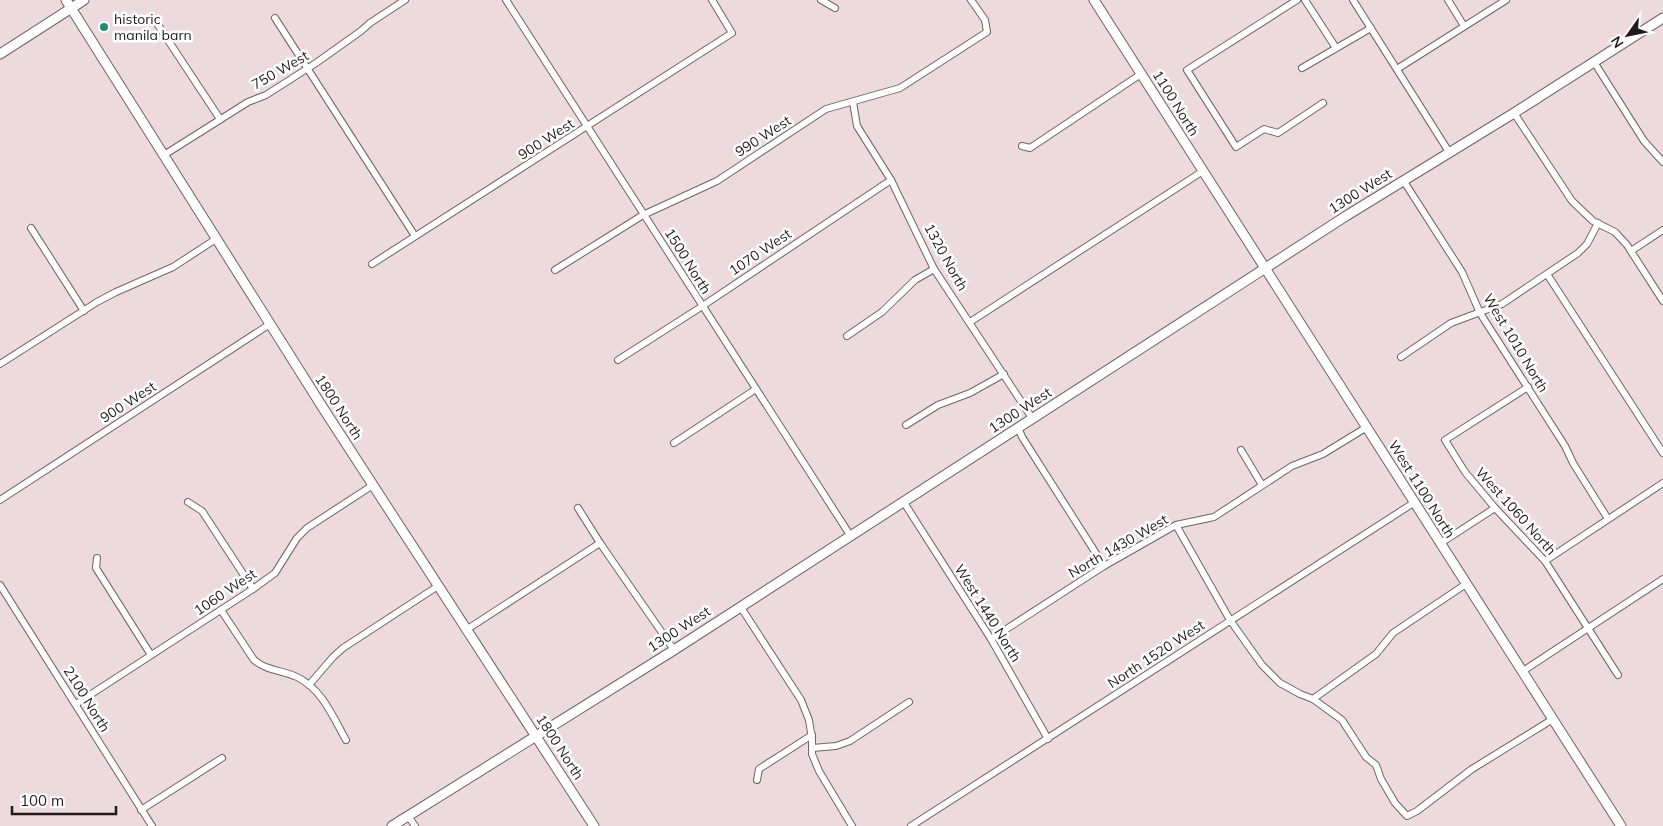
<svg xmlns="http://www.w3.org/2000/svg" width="1663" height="826" font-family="Mulish,sans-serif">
<rect width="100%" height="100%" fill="#ecdadf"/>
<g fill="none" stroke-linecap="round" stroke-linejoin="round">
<g stroke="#716267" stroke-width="8">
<g id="street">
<path d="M 506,0 L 850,535"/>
<path d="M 821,0 L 835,8"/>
<path d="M 1297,0 L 1187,70 L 1236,147 L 1264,129 L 1278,133 L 1323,103"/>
<path d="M 1305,0 L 1336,48"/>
<path d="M 1353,0 L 1449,152"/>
<path d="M 1448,0 L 1464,26"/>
<path d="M 275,18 L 415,236"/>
<path d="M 158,25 L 220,119"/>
<path d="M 1594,62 L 1644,141 L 1663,162"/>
<path d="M 1302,68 L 1371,28"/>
<path d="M 1397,69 L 1506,0"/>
<path d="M 853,102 L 857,126 L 891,180 L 934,269 L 1032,418"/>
<path d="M 1514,113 L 1572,201 L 1593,221 L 1615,232 L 1627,245 L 1663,301"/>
<path d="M 1022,146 L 1030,148 L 1141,74"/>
<path d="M 164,155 L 248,102 L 266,95 L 316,63 L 361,31 L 370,23 L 405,0"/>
<path d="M 1403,180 L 1462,272 L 1480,313 L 1565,446 L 1573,463 L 1608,519"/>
<path d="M 31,228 L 84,311"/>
<path d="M 1631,251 L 1663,230"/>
<path d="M 372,264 L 732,33 L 712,0"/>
<path d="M 555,270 L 643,215 L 717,181 L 826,109 L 900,88 L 987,32 L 985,20 L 971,0"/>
<path d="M 1547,274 L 1663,453"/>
<path d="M 970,322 L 1203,171"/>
<path d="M 847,336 L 882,312 L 915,280 L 934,269"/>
<path d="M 1401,357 L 1451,323 L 1502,304 L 1578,253 L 1587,244 L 1598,223"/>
<path d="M 618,360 L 701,307 L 891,180"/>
<path d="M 0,364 L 97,302 L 116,292 L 173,267 L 216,239"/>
<path d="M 1528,387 L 1445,440 L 1465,472 L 1495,508 L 1545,561 L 1618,675"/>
<path d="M 906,425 L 938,405 L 970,393 L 1004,374"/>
<path d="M 1018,427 L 1022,437 L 1104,566"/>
<path d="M 674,443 L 756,389"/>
<path d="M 1241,450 L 1262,485"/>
<path d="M 0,500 L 270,324"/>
<path d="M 903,501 L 991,639 L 1048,739"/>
<path d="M 188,502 L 202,511 L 253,589"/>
<path d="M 578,508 L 600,543 L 674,650"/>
<path d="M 1176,525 L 1230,620 L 1262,665 L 1280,683 L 1300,694 L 1313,699 L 1342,720 L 1366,757 L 1376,765 L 1381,779 L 1395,803 L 1407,816 L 1417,811 L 1472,769 L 1553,719"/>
<path d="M 1441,543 L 1495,508"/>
<path d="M 97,558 L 96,568 L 151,655"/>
<path d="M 1545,561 L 1663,483"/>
<path d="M 0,585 L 152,826"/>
<path d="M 740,606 L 801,700 L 809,720 L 812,739 L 812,754 L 819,771 L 852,826"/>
<path d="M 221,610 L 254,660 C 267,671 282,670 297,677 C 322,689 333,717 346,740"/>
<path d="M 466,630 L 600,543"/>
<path d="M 991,639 L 1104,566 L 1176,525 L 1214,517 L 1292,466 L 1323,454 L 1367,427"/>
<path d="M 1523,671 L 1663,579"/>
<path d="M 309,685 L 333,657 L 343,648 L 438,586"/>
<path d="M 1313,699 L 1376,654 L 1393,633 L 1466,584"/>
<path d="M 76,704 L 253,589 L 275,573 L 297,538 L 307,528 L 373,485"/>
<path d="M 812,748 L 836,746 L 850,741 L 909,702"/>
<path d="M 757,780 L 759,769 L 812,735"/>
<path d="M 141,810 L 222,758"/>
<path d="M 408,816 L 415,826"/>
<path d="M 911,826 L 1415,502"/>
</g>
</g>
<g stroke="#716267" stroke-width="11">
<g id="secondary">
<path d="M 66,0 L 323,408 L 594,826"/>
<path d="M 1094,0 L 1621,826"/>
<path d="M 0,54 L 84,0"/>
<path d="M 392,826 L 674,650 L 1346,216 L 1514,113 L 1663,18"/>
</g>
</g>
<use href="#street" stroke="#fff" stroke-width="6"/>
<use href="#secondary" stroke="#fff" stroke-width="9"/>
</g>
<circle fill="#1e8d6c" stroke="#fff" stroke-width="2" cx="104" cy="27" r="5"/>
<g text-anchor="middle" stroke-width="5" stroke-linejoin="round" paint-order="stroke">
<g font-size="14" fill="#201a1c" stroke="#fff" text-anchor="start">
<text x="114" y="24">historic<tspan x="114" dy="16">manila barn</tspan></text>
</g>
<g font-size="14" fill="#201a1c" stroke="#fff">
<text transform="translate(280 70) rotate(-30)" y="5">750 West</text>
<text transform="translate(1176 103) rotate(58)" y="5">1100 North</text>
<text transform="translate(763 136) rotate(-33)" y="5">990 West</text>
<text transform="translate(546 139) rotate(-33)" y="5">900 West</text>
<text transform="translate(1360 191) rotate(-32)" y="5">1300 West</text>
<text transform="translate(760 252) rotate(-34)" y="5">1070 West</text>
<text transform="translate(946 257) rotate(61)" y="5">1320 North</text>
<text transform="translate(688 261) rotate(58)" y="5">1500 North</text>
<text transform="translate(1516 343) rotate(59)" y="5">West 1010 North</text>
<text transform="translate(128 402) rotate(-33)" y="5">900 West</text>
<text transform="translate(339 407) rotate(57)" y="5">1800 North</text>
<text transform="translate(1020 410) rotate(-33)" y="5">1300 West</text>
<text transform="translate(1422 489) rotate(58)" y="5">West 1100 North</text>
<text transform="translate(1516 511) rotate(48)" y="5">West 1060 North</text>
<text transform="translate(1118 546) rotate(-30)" y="5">North 1430 West</text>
<text transform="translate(225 592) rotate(-34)" y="5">1060 West</text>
<text transform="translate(988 613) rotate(58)" y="5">West 1440 North</text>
<text transform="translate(679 629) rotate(-33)" y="5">1300 West</text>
<text transform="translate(1156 654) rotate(-33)" y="5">North 1520 West</text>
<text transform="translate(87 699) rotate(58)" y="5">2100 North</text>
<text transform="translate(560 747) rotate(57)" y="5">1800 North</text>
</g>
</g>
<g transform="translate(1628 35) rotate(237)" stroke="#ffffff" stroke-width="4" paint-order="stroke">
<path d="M0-4L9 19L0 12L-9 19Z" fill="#201a1c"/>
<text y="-8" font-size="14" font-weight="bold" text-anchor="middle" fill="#201a1c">N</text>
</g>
<path d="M12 806v8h104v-8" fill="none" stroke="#201a1c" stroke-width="2.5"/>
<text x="20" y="806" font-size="15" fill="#201a1c" stroke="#ffffff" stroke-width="4" paint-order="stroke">100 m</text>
</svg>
